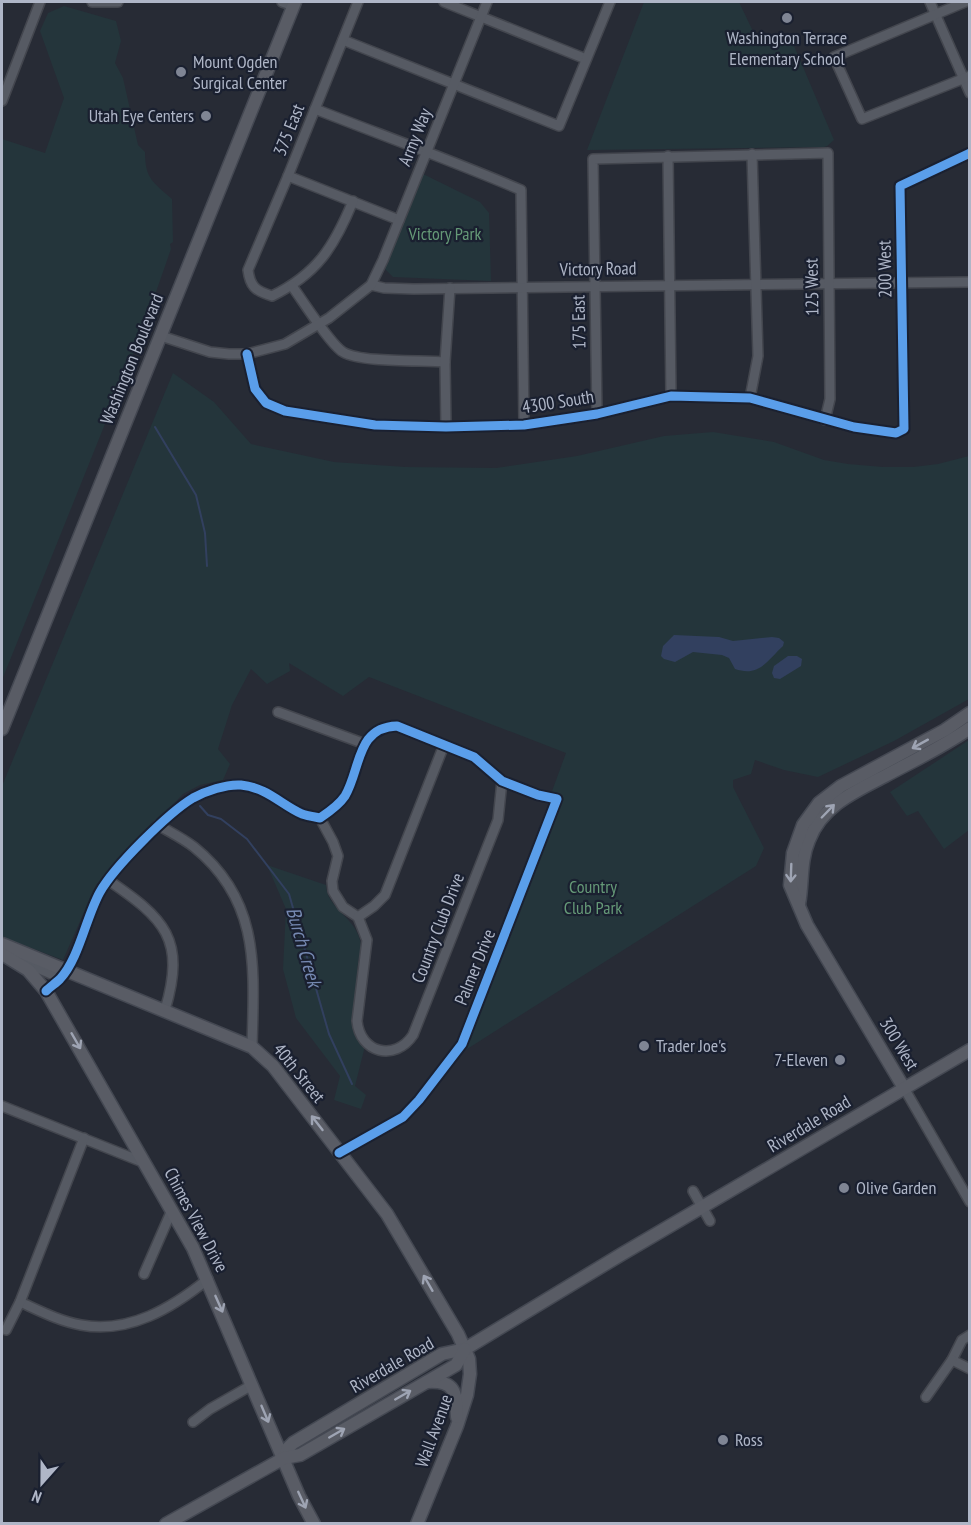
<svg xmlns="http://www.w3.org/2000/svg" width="971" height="1525" font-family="'PT Sans Narrow',sans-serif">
<rect width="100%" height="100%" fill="#272b35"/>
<g fill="#24353b">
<path d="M 644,2 L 739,2 L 760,46 L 789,34 L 834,140 L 827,146 L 824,147 L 587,150 Z"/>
<path d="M 64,6 L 116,21 L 121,41 L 115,63 L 123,78 L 138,145 L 145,152 C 145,179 153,182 172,199 L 173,242 L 170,244 L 171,249 L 142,332 L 2,680 L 2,139 L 45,153 L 64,98 L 40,31 L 48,13 Z"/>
<path d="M 421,173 L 480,202 L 489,213 L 491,281 L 393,277 L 384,268 Z"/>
<path d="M 173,373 L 214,402 L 251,444 L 334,462 L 405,467 L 496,468 L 577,456 L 664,436 L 713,432 L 774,442 L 824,460 L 848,464 L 883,467 L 913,467 L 938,464 L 969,456 L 969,699 L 894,741 L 818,777 L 784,770 L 755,760 L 751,774 L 733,780 L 733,787 L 764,848 L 756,866 L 464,1051 L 562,802 L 561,795 L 551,794 L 566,753 L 369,677 L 343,696 L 289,663 L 290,671 L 267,684 L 251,669 L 232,705 L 218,749 L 230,764 L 223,780 L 200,785 L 183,794 L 96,885 L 63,960 L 2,937 L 2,786 Z"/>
<path d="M 969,740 L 969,830 L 944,849 L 918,811 L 907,816 L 890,792 Z"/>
<path d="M 267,865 L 326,885 C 327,909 354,916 360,940 C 362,947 359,956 358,963 C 356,982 355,1001 353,1020 L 355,1033 L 365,1046 L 355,1086 L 366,1095 L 361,1109 L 334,1100 L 340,1076 L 296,1018 L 283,969 L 286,909 Z"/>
</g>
<g fill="#32405f">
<path d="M 674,635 L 719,637 L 733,641 L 772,637 L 779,638 L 784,642 L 783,646 C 767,661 759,677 735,669 L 729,658 L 722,655 L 693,652 L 675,662 L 664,659 L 661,656 L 663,646 Z"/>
<path d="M 788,656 L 797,656 L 802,659 L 801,666 L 780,679 L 774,678 L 772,673 L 774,666 Z"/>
</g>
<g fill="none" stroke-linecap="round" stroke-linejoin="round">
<g stroke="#32405f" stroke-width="2">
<path d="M 155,427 L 196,495 L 205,533 L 207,566"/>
<path d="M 200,806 L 208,815 L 221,819 L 247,839 L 289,894 L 329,1034 L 352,1084"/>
</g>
<g stroke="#43464e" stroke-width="12">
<g id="minor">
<path d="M 92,2 L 118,2"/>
<path d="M 282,2 L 294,6"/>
<path d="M 444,2 L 586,59"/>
<path d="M 930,2 L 970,93"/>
<path d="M 965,2 L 834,57 L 862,119 L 970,76"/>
<path d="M 343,40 L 559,126 L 610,2"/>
<path d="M 2,101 L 40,2"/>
<path d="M 315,109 C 384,136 453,161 521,190 L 524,425"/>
<path d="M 668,156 L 671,396"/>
<path d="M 288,176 L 399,220"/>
<path d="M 353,201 C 334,247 317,274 272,296 C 255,291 250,286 248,270 L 288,176 L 358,2"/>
<path d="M 371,285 L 384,288 L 414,289 L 970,282"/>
<path d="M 292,286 C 303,301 330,344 343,352 C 361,363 422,360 445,362"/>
<path d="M 161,336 L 210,352 L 229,354 L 247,354 L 285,344 L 329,318 L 371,285 L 383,260 L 487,2"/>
<path d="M 247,354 L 255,389 L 266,403 L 285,411 L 375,425 L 446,427 L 524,425 L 597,414 L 671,396 L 750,398 L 854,427 L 896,433 L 904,429 L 900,186 L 970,153"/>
<path d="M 750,398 L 758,356 L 752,154"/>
<path d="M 597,414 L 593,159 L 828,153 L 830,399 L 825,420"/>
<path d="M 446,427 L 445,362 L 450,288"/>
<path d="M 278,712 L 365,744"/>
<path d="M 320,818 L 333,842 L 338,856 L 332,881 L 333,891 L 343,907 L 358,917 L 367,940 L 357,1021 C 360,1053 395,1062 413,1035 L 498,820 L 502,781"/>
<path d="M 158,825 C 170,832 184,839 194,847 C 261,901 254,969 252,1047"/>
<path d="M 108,880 C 165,919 186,939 165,1010"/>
<path d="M 358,917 L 374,906 L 385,895 L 444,745"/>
<path d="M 19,960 L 60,978"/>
<path d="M 46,991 C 50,987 56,983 60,979 C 79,959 86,917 100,892 C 114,867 168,813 193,798 C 206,791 226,784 241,785 C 268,788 280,804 302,814 C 308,816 315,817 320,818 C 329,812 339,805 345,796 C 361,769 356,727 397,726 L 474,757 L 502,781 L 538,795 L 557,799 L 462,1044 L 419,1100 L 403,1117 L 339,1153"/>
<path d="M 904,1088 L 970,1202"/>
<path d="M 2,1106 L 145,1163"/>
<path d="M 693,1191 L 710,1221"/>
<path d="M 144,1274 L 172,1210"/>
<path d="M 20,1302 C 40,1311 59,1321 81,1325 C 129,1334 172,1308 208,1279"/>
<path d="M 6,1330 L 20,1302 L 84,1138"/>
<path d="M 970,1335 L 962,1340 L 952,1360 L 970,1369"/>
<path d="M 926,1397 L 952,1360"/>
<path d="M 193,1422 L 210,1409 L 252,1385"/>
</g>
</g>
<g stroke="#444852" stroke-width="15">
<g id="major">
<path d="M 2,729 L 295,2"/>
<path d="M 799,904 C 803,883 800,861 809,840 C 822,806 854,792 885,776 C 913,761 943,747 970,728"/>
<path d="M 2,944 L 252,1047 L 273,1066 L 387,1214 L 458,1334 L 469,1359 L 470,1374 L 467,1395 L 457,1426 L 417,1524"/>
<path d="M 2,954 L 28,970 L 46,991 L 193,1248 L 299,1496 L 314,1524"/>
<path d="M 904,1088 L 807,925 L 790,885 L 793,853 L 803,825 L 819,803 L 841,786 L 945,730 L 970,713"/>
<path d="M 427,1382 C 456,1380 456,1393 457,1417"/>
<path d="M 284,1458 L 288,1448 L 293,1443 L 442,1354 L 465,1349 L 622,1254 L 970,1050"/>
<path d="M 166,1524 L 284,1458 L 300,1455 L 456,1365 L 465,1349"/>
</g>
</g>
<use href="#minor" stroke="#565a63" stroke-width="9"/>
<use href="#major" stroke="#595c65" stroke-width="12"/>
<g stroke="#1a2030" stroke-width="13">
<g id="cycleway">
<path d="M 247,354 L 255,389 L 266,403 L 285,411 L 375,425 L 446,427 L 524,425 L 597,414 L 671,396 L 750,398 L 854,427 L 896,433 L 904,429 L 900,186 L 970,153"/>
<path d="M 46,991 C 50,987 56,983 60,979 C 79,959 86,917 100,892 C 114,867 168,813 193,798 C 206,791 226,784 241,785 C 268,788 280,804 302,814 C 308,816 315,817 320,818 C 329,812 339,805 345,796 C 361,769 356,727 397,726 L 474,757 L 502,781 L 538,795 L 557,799 L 462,1044 L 419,1100 L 403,1117 L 339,1153"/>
</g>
</g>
<use href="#cycleway" stroke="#5a9eea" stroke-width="9"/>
</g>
<defs><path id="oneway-shaft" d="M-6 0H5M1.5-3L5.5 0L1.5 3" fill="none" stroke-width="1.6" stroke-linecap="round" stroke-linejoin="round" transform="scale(1.5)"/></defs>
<g stroke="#9ea4b3">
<use href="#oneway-shaft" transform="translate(920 744) rotate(151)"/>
<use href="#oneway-shaft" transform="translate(828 811) rotate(-46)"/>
<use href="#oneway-shaft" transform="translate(791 873) rotate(92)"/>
<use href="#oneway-shaft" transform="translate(76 1041) rotate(60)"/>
<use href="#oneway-shaft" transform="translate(317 1123) rotate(-128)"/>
<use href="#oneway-shaft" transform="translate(428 1283) rotate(-120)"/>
<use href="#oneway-shaft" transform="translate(219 1304) rotate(66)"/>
<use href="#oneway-shaft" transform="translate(403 1395) rotate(-30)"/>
<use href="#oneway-shaft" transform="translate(265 1414) rotate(67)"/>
<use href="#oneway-shaft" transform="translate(337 1433) rotate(-30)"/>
<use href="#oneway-shaft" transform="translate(302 1500) rotate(65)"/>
</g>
<g fill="#7f8594" stroke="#1a2030" stroke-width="2">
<circle cx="787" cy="18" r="6"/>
<circle cx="181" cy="72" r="6"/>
<circle cx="206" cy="116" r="6"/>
<circle cx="644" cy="1046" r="6"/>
<circle cx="840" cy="1060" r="6"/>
<circle cx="844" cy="1188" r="6"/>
<circle cx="723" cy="1440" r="6"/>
</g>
<g text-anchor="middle" stroke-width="4.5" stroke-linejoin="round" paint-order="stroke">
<g font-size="18" fill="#afb6c7" stroke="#1a2030" text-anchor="start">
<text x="787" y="44" text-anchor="middle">Washington Terrace<tspan x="787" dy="21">Elementary School</tspan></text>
<text x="193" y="68">Mount Ogden<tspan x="193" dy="21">Surgical Center</tspan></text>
<text x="194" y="122" text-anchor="end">Utah Eye Centers</text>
<text x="656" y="1052">Trader Joe's</text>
<text x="828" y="1066" text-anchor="end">7-Eleven</text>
<text x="856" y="1194">Olive Garden</text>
<text x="735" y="1446">Ross</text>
</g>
<g font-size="18" fill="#afb6c7" stroke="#1a2030">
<text transform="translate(289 130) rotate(-68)" y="6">375 East</text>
<text transform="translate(415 137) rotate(-68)" y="6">Army Way</text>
<text transform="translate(598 269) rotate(-1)" y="6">Victory Road</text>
<text transform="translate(885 269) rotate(-91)" y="6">200 West</text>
<text transform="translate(812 287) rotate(-91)" y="6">125 West</text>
<text transform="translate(579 322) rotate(-91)" y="6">175 East</text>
<text transform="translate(132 359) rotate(-68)" y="6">Washington Boulevard</text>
<text transform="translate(558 402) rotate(-9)" y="6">4300 South</text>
<text transform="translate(438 928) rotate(-69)" y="6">Country Club Drive</text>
<text transform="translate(475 967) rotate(-68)" y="6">Palmer Drive</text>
<text transform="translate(899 1044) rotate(59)" y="6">300 West</text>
<text transform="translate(299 1073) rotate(51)" y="6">40th Street</text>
<text transform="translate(809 1124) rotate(-31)" y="6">Riverdale Road</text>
<text transform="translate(196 1220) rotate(62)" y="6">Chimes View Drive</text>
<text transform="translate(392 1365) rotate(-30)" y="6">Riverdale Road</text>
<text transform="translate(434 1431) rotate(-70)" y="6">Wall Avenue</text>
</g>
<g font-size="18" fill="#659977" stroke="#1a2030">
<text x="445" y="240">Victory Park</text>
<text x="593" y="893">Country<tspan x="593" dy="21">Club Park</tspan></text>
</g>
<g font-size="20" font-style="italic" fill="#7588b1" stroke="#1a2030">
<text transform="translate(304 947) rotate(74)" y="7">Burch Creek</text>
</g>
</g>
<rect width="971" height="1525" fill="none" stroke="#afb6c7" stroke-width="6"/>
<g transform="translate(42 1483) rotate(201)" stroke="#1a2030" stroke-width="4.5" paint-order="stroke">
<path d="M0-4.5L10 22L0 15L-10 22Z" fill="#afb6c7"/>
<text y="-9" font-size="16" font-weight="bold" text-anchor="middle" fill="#afb6c7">N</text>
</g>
</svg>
